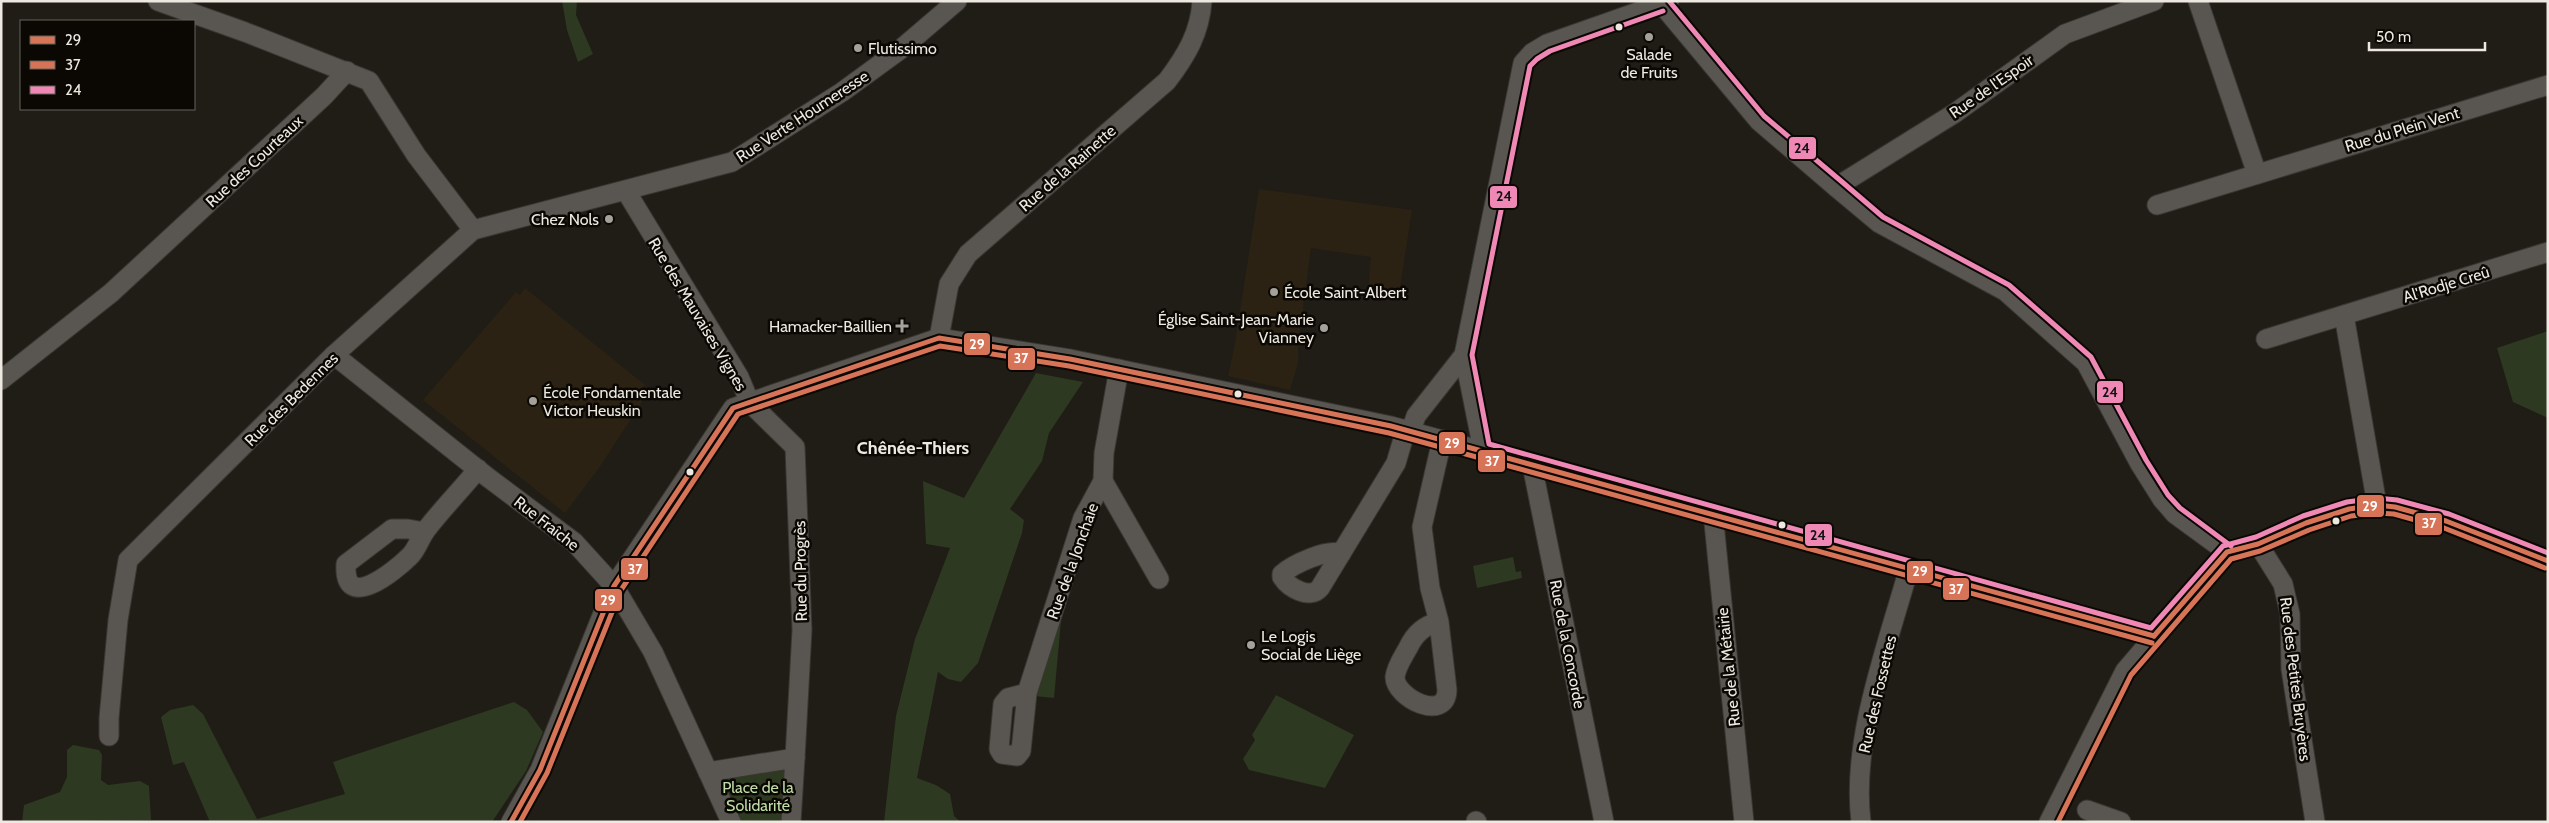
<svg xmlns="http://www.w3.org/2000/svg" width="2549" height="823" font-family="Cabin,sans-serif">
<rect width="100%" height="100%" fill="#201c16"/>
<g fill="#2b2213">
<path d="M 1259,189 L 1412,210 L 1399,294 L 1368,290 L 1371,257 L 1311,248 L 1298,345 L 1298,363 L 1290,390 L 1228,376 L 1235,343 Z"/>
<path d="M 525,288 L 645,385 L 635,396 L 642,402 L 599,468 L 565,513 L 423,400 L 516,292 L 520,295 Z"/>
</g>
<g fill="#2d3920">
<path d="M 562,1 L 577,1 L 576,15 L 593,54 L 578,62 L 567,30 Z"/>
<path d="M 2548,331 L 2548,418 L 2513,402 L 2497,348 Z"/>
<path d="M 1036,373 L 1083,382 L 1049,433 L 1042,461 L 1010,509 L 1024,520 L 1022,533 L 978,663 L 961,682 L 948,679 L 938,672 L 917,778 L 936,785 L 950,794 L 954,816 L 961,822 L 884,822 L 896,716 L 915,639 L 950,548 L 926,544 L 923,481 L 964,498 Z"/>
<path d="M 1513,557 L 1516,572 L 1521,571 L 1522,578 L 1477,588 L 1473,566 Z"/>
<path d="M 1062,610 L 1054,698 L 1034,696 Z"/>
<path d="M 1276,695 L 1354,735 L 1325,788 L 1249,770 L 1243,759 L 1255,740 L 1252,735 Z"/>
<path d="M 514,702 L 527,710 L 543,732 L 526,771 L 492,822 L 210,822 L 184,762 L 173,765 L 161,717 L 170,710 L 193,705 L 203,714 L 257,819 L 345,794 L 333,762 Z"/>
<path d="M 73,745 L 99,750 L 102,755 L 101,780 L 108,785 L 140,781 L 149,786 L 151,820 L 22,822 L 24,805 L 60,792 L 67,777 L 67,750 Z"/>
<path d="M 781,767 L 785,770 L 782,822 L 739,822 L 719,780 L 721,774 Z"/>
</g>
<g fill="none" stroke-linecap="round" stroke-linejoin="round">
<g stroke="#3a3733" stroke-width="21">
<g id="minor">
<path d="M 158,1 L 245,32 L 369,81 L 416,155 L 473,230"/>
<path d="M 1659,1 L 1759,121 L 1836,187 L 1879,223 L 2005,291 L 2086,363 L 2140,464 L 2162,499 L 2175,514 L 2227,552"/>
<path d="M 2198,1 L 2257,174"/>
<path d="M 1836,187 L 1955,113 L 2065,34 L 2154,1"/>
<path d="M 626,191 L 739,377 L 750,403 L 795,447 L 802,630 L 795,758"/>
<path d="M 2157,205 L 2548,85"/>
<path d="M 2344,315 L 2377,505"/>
<path d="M 939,338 L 949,284 L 968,254 L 1167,81 C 1186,56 1200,33 1202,1"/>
<path d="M 2266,339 L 2548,252"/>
<path d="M 334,355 L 486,476 L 574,542 L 614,586 L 653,652 L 731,822"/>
<path d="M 1,380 L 111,293 L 324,96 L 347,71"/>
<path d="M 1411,431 L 1416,416 L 1464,355"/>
<path d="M 1483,450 L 1464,355 L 1523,63 L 1532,53 L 1547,44 L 1669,1"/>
<path d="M 1532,465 L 1604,822"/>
<path d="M 1103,481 L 1159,579"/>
<path d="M 1713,513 L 1744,822"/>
<path d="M 424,532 L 408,529 L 392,529 L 346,564 C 343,613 394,572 410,556 C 417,549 420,538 426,530 C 442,509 461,490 478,469"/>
<path d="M 2258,544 L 2283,584 L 2286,597 L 2290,614 L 2291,669 L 2315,822"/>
<path d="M 1341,554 C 1329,547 1292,565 1282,574 L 1282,577 C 1289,588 1310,600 1320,588 L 1396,463 L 1406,429"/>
<path d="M 1439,622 C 1424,625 1414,635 1408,648 C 1403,657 1396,667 1395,677 C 1395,698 1446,723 1447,690 L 1439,622 L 1430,588 L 1422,527 L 1442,440"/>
<path d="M 1027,693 L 1021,751 L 1017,756 L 1002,754 L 999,749 L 1003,704 L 1008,698 L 1027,693 L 1083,518 L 1103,481 L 1104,453 L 1119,369"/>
<path d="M 109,736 L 109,718 L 118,620 L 128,560 L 334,355 L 473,230 L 732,162 L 842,92 L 901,49 L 957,1"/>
<path d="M 708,772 L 795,758 L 791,822"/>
<path d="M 2087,810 L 2121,822"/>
<path d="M 1476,821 L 1477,822"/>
<path d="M 511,822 L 540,770 L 614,586 L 733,408 L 939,338 L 1070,359 L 1391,426 L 2154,636"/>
<path d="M 1861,822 C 1851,740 1887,647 1909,568"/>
<path d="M 2049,822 L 2125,671 L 2227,552 L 2258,544 L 2306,523 L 2349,509 L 2377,505 L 2395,507 L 2446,521 L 2548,561"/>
</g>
</g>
<use href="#minor" stroke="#595652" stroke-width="19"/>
<g stroke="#0b0804" stroke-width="9">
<g id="bus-1">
<path d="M 2154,636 L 2227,552 L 2258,544 L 2306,523 L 2349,509 L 2377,505 L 2395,507 L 2446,521 L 2548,561"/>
<path d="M 511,822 L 540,770 L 614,586 L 733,408 L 939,338 L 1070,359 L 1391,426 L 2154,636"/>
</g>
</g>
<g stroke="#0b0804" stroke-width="9">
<g id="bus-2">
<path d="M 520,822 L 547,773 L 621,590 L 738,414 L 940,346 L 1069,366 L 1389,433 L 2152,643"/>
<path d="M 2058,822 L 2131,675 L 2231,559 L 2260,551 L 2309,530 L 2351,516 L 2377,513 L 2394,514 L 2444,528 L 2545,568"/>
</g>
</g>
<g stroke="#0b0804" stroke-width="9">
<g id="bus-3">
<path d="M 1669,1 L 1764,116 L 1841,181 L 1883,217 L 2009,285 L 2091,357 L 2146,460 L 2168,495 L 2180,508 L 2231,546"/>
<path d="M 1663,11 L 1550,51 L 1537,59 L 1530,66 L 1472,355 L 1489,444 L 2151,628 L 2223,546 L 2256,537 L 2303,516 L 2347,502 L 2377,498 L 2397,500 L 2449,514 L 2548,553"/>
</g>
</g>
<use href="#bus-1" stroke="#d77457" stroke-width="5"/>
<use href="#bus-2" stroke="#d77457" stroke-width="5"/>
<use href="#bus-3" stroke="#f088b6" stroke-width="5"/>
</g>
<g fill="#ede9e1" stroke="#0b0804" stroke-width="2">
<circle cx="1619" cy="27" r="4.5"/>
<circle cx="1238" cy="394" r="4.5"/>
<circle cx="690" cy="472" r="4.5"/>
<circle cx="2336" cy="521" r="4.5"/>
<circle cx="1782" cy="525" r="4.5"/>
</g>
<g fill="#a5a19a" stroke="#0b0804" stroke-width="2">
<circle cx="1649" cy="37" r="5"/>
<circle cx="858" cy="48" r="5"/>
<circle cx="609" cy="219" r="5"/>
<circle cx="1274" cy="292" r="5"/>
<path d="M899.5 318.5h5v5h5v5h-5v5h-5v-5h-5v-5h5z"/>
<circle cx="1324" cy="328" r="5"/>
<circle cx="533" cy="401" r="5"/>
<circle cx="1251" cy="645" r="5"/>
</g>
<g text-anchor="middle" stroke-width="5" stroke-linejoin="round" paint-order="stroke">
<g font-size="16" fill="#ede9e1" stroke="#0b0804" text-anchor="start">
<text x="868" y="54">Flutissimo</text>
<text x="1649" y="60" text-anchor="middle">Salade<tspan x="1649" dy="18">de Fruits</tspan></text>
<text x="599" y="225" text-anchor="end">Chez Nols</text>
<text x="1284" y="298">École Saint-Albert</text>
<text x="1314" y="325" text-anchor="end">Église Saint-Jean-Marie<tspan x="1314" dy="18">Vianney</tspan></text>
<text x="892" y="332" text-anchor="end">Hamacker-Baillien</text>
<text x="543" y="398">École Fondamentale<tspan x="543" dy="18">Victor Heuskin</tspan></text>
<text x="1261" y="642">Le Logis<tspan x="1261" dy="18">Social de Liège</tspan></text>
</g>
<g font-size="16" fill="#ede9e1" stroke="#0b0804">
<text transform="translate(1991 86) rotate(-35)" y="6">Rue de l'Espoir</text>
<text transform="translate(802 116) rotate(-33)" y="6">Rue Verte Houmeresse</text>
<text transform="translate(2402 129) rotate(-17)" y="6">Rue du Plein Vent</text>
<text transform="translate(254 161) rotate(-43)" y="6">Rue des Courteaux</text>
<text transform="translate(1067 168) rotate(-41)" y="6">Rue de la Rainette</text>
<text transform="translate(2446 284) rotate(-17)" y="6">Al'Rodje Creû</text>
<text transform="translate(698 314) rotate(59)" y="6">Rue des Mauvaises Vignes</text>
<text transform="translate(291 399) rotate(-45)" y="6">Rue des Bedennes</text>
<text transform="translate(547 523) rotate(38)" y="6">Rue Fraîche</text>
<text transform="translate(1072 561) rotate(-70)" y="6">Rue de la Jonchaie</text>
<text transform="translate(800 571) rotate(-91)" y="6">Rue du Progrès</text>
<text transform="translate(1568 644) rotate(79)" y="6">Rue de la Concorde</text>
<text transform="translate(1728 667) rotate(-96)" y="6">Rue de la Métairie</text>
<text transform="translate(2296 679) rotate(83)" y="6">Rue des Petites Bruyères</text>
<text transform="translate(1877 694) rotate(-77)" y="6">Rue des Fossettes</text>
</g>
<g font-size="16" fill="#c0dea6" stroke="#0b0804">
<text x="758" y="793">Place de la<tspan x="758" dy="18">Solidarité</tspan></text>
</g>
<g font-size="18" font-weight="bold" fill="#ede9e1" stroke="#0b0804">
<text x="913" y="454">Chênée-Thiers</text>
</g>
</g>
<g stroke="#0b0804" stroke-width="2">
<rect x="1788" y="136" width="29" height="24" rx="5" fill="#f088b6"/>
<rect x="1489" y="185" width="29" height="24" rx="5" fill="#f088b6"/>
<rect x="963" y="332" width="28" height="24" rx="5" fill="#d77457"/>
<rect x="1007" y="347" width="29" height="24" rx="5" fill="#d77457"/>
<rect x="2096" y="380" width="28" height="24" rx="5" fill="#f088b6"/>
<rect x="1438" y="431" width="28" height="24" rx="5" fill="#d77457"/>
<rect x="1477" y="449" width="29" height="24" rx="5" fill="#d77457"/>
<rect x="2356" y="494" width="29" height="24" rx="5" fill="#d77457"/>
<rect x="2414" y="512" width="29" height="24" rx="5" fill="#d77457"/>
<rect x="1804" y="523" width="29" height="24" rx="5" fill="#f088b6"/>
<rect x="620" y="557" width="29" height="24" rx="5" fill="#d77457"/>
<rect x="1906" y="560" width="28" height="24" rx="5" fill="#d77457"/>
<rect x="1942" y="577" width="28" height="24" rx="5" fill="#d77457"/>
<rect x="594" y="588" width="29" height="24" rx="5" fill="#d77457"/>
</g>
<g font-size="14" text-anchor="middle" font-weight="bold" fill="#fff">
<text x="977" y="349">29</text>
<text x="1021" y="363">37</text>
<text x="1452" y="448">29</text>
<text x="1492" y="466">37</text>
<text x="2370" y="511">29</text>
<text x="2429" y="528">37</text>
<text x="635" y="574">37</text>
<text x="1920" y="576">29</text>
<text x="1956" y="594">37</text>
<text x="608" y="605">29</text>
</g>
<g font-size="14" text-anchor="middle" font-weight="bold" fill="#111">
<text x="1802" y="153">24</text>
<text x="1504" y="201">24</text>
<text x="2110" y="397">24</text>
<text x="1818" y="540">24</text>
</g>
<rect width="2549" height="823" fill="none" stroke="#ede9e1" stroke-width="5"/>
<rect x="20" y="20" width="175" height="90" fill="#0b0804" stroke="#65625c"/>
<rect x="30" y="36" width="25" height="8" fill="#d77457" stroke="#65625c"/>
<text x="65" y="45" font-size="15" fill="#ede9e1">29</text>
<rect x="30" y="61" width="25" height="8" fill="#d77457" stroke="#65625c"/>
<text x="65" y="70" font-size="15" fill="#ede9e1">37</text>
<rect x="30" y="86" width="25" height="8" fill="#f088b6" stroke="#65625c"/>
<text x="65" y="95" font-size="15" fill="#ede9e1">24</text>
<path d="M2369 42v8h116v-8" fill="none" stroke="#ede9e1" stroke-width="2.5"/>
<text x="2376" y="42" font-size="15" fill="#ede9e1" stroke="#0b0804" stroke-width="4" paint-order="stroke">50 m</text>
</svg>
